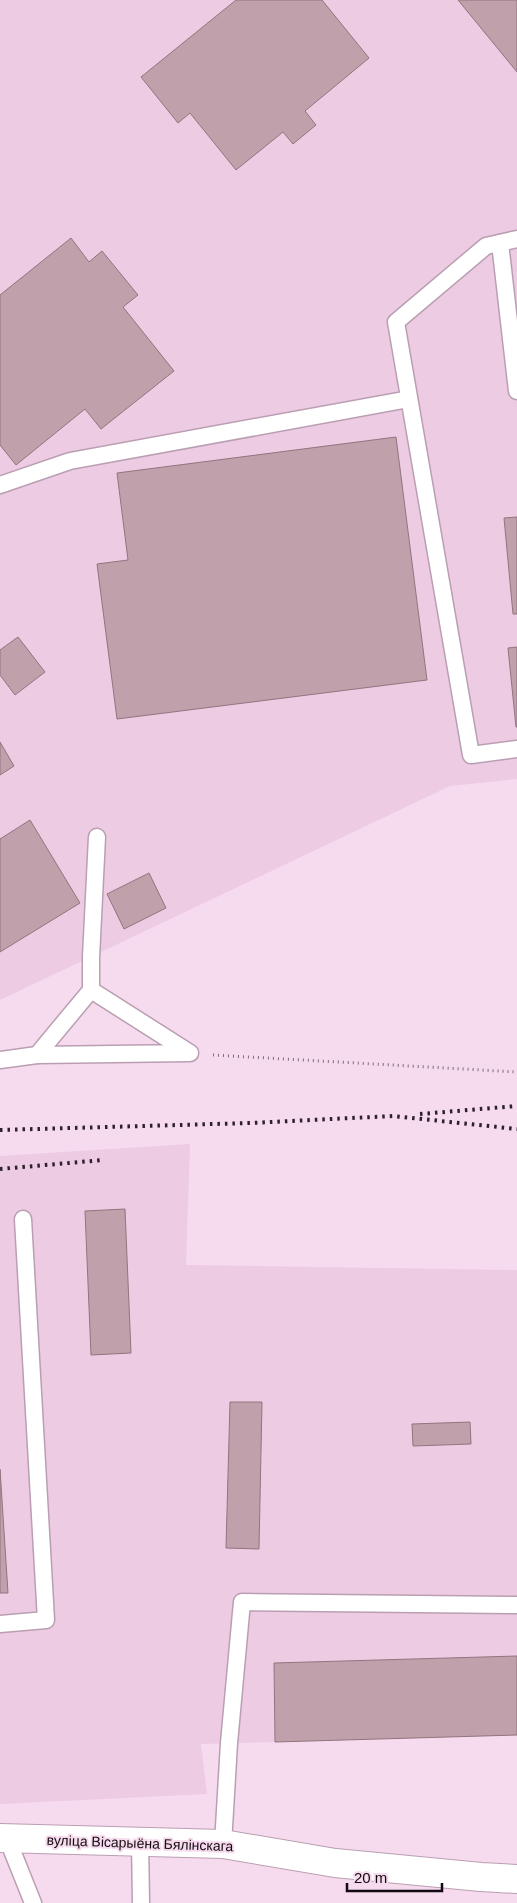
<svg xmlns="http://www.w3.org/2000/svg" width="517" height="1903" font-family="Arial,sans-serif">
<rect width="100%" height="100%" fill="#f6daed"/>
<g fill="#edcbe3">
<path d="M 0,0 L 517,0 L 517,779 L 450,786 L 0,1000 Z"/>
<path d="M 190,1144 L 186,1265 L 517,1270 L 517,1735 L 201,1744 L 207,1794 L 0,1804 L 0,1156 Z"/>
</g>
<g fill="#c0a0ab" stroke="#92747e">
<path d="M 236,0 L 322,0 L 369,58 L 305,111 L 316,125 L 293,144 L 283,132 L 236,170 L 190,113 L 178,123 L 141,77 Z"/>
<path d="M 458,0 L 517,0 L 517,72 Z"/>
<path d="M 71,238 L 89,262 L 102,251 L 138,295 L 123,307 L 174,371 L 101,429 L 85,409 L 16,465 L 0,445 L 0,295 Z"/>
<path d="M 396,437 L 427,680 L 117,719 L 97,564 L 128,560 L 117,473 Z"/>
<path d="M 517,517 L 517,614 L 513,614 L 504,518 Z"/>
<path d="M 18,637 L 45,672 L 15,695 L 0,675 L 0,650 Z"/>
<path d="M 517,647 L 517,727 L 516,727 L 508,648 Z"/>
<path d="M 0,742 L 14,766 L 0,775 Z"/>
<path d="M 30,820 L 80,903 L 0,952 L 0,839 Z"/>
<path d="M 149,873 L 166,908 L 124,929 L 107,894 Z"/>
<path d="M 125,1209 L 131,1353 L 91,1355 L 85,1211 Z"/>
<path d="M 230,1402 L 262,1402 L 259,1549 L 226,1548 Z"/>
<path d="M 470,1422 L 471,1444 L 413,1446 L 412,1424 Z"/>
<path d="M 0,1469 L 8,1593 L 0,1593 Z"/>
<path d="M 517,1656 L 517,1735 L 275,1742 L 274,1663 Z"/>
</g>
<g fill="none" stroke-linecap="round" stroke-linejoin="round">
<g stroke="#ba9fb2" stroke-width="19">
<g id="lane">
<path d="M 517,239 L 486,246 L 396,322 L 471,755 L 517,749"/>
<path d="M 500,243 L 517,391"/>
<path d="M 0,485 L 70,461 L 409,399"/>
<path d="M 37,1055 L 190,1053 L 91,990"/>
<path d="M 0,1060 L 37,1055 L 91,990 L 91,957 L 97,837"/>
<path d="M 0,1624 L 46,1620 L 23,1219"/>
<path d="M 7,1838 L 33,1903"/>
<path d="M 140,1841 L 141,1903"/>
<path d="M 223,1844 L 229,1743 L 242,1602 L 517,1605"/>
</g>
</g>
<g stroke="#ba9fb2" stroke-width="30">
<path id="street" d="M 0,1838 L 223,1844 L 335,1863 L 481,1877 L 517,1879"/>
</g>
<path stroke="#7e6c79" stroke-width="3" stroke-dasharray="1 4" stroke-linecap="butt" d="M 213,1055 L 517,1072"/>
<use href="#lane" stroke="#fff" stroke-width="16"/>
<use href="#street" stroke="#fff" stroke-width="28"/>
<g stroke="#2c2029" stroke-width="4" stroke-dasharray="2.5 5" stroke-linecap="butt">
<path d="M 420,1114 L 517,1106"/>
<path d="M 0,1130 L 250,1123 L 393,1116 L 517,1129"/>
<path d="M 0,1169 L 103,1160"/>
</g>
</g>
<g text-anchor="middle" stroke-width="4" stroke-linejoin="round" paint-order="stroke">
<g font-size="14" fill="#130a11" stroke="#f6daed">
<text transform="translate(140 1843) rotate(2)" y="5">вуліца Вісарыёна Бялінскага</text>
</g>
</g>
<path d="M347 1883v8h95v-8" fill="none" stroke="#130a11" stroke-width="2.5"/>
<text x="354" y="1883" font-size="15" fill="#130a11" stroke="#f6daed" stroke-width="4" paint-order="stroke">20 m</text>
</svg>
